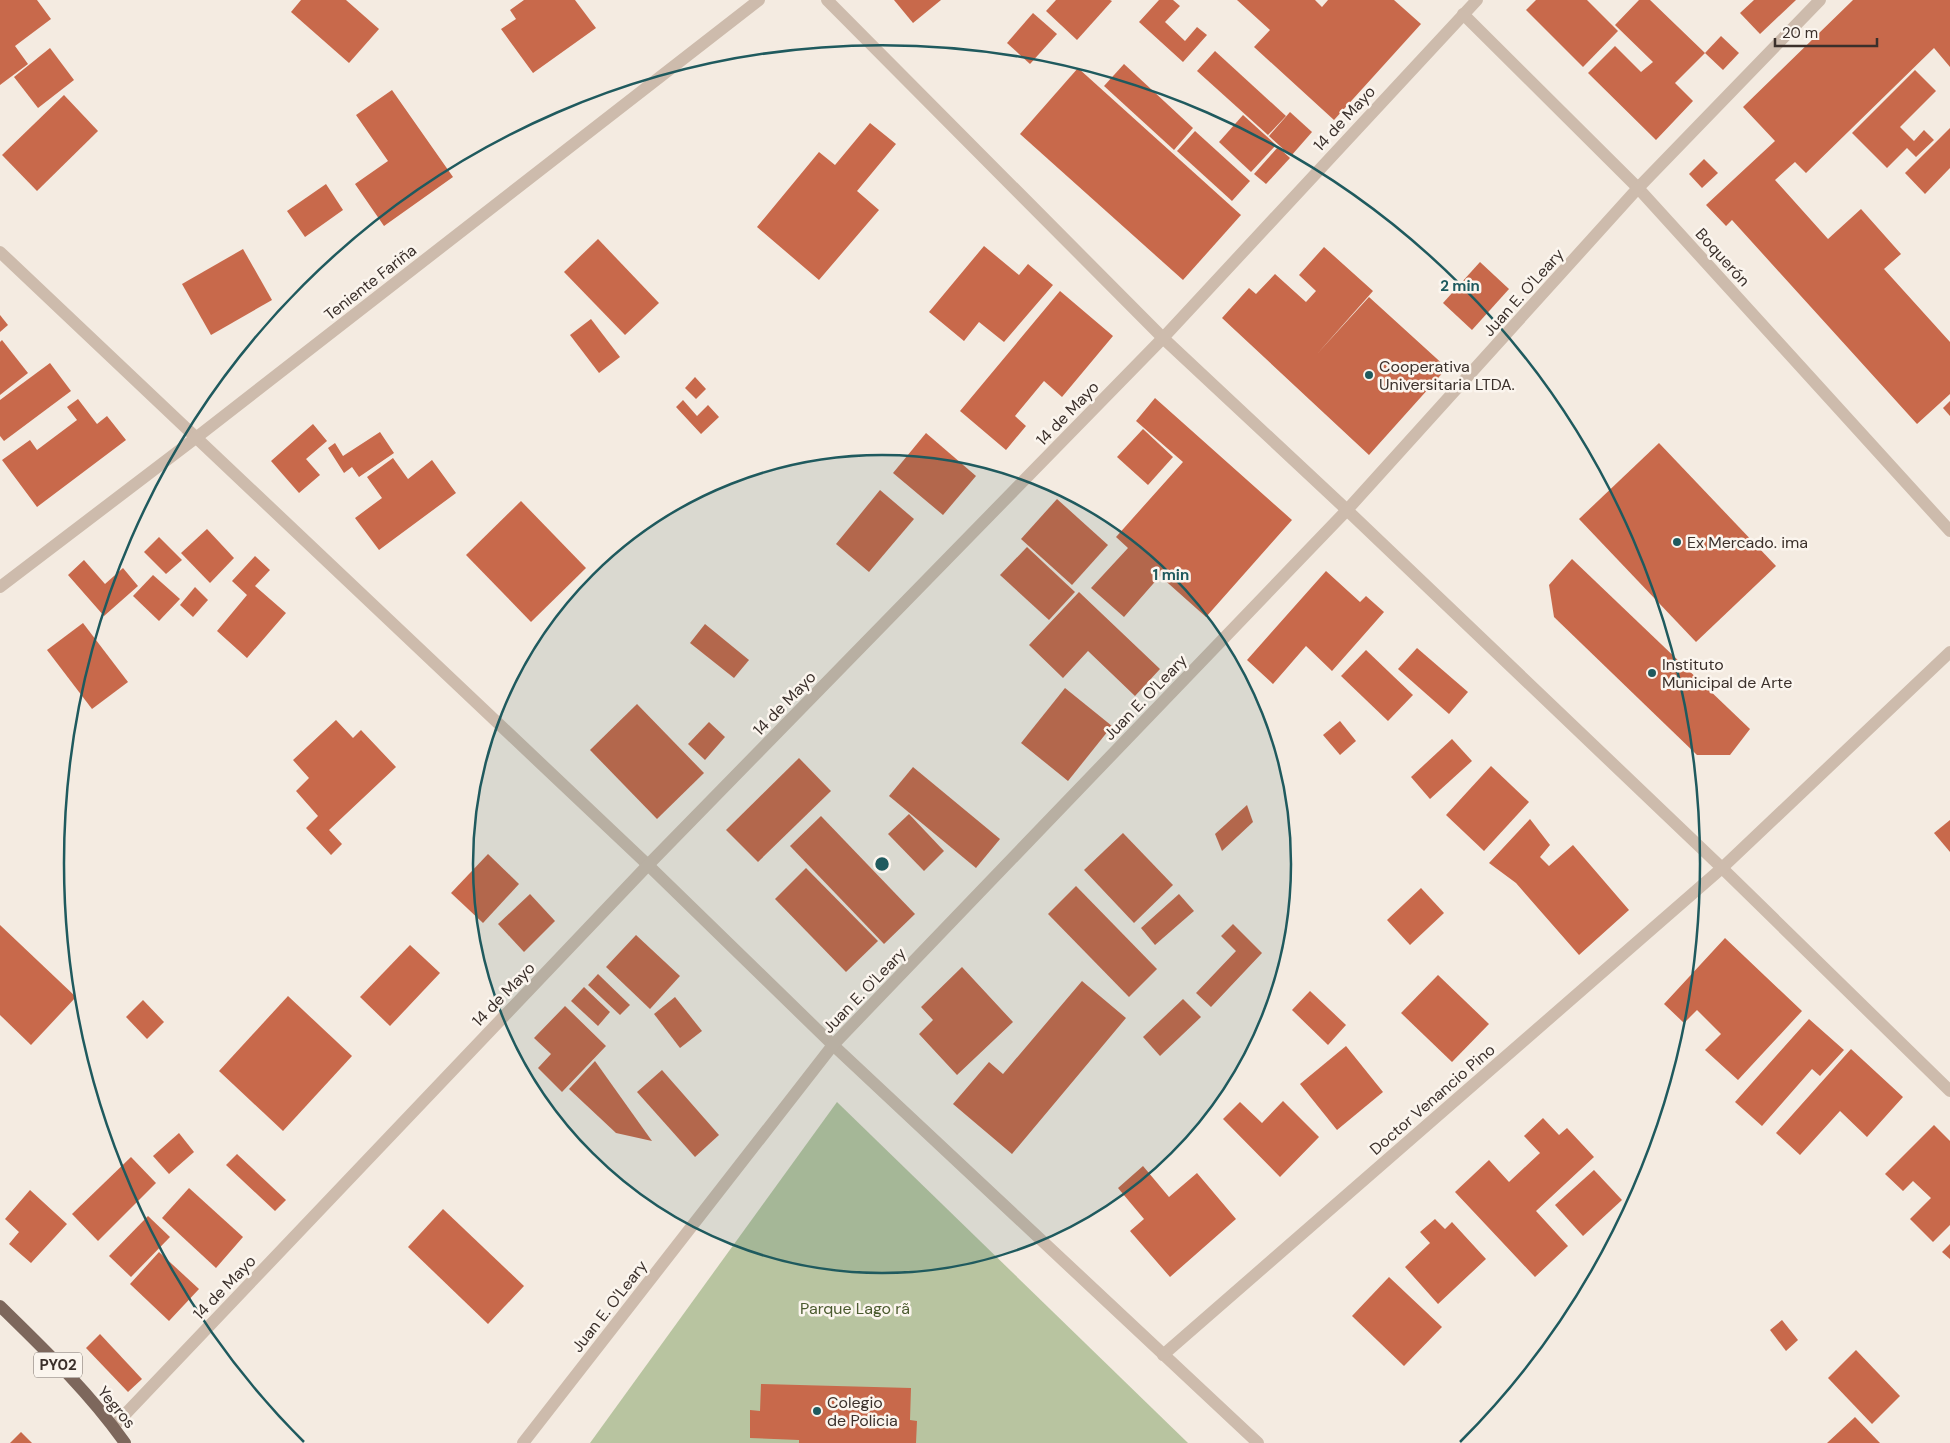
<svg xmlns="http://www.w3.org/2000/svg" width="1950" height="1443" font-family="'DM Sans',sans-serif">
<rect width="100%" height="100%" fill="#f4ebe1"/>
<path fill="#b8c4a0" d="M 837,1102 L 1188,1443 L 590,1443 Z"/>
<g fill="#c8694b">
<path d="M 0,0 L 37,0 L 51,19 L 15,46 L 28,64 L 0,85 Z"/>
<path d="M 301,0 L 346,0 L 379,29 L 349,63 L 291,12 Z"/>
<path d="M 524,0 L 575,0 L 596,28 L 533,73 L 501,29 L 516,19 L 510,10 Z"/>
<path d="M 894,0 L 941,0 L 913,23 Z"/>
<path d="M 1056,0 L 1110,0 L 1112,1 L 1077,40 L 1046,11 Z"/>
<path d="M 1159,0 L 1173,0 L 1180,6 L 1165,22 L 1185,41 L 1197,27 L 1207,35 L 1183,62 L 1139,22 Z"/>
<path d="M 1237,0 L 1315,0 L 1322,7 L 1328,0 L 1394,0 L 1421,24 L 1334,120 L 1254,47 L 1270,30 Z"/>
<path d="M 1536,0 L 1587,0 L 1618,31 L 1583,67 L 1526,10 Z"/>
<path d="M 1639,0 L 1650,0 L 1705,53 L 1675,83 L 1693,101 L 1656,140 L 1588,73 L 1615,46 L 1641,72 L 1653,62 L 1615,25 Z"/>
<path d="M 1754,0 L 1796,0 L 1760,34 L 1740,13 Z"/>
<path d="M 1853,0 L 1950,0 L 1950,67 L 1934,48 L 1806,173 L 1795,162 L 1775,180 L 1828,239 L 1861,209 L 1901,254 L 1884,269 L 1950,342 L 1950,394 L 1917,424 L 1732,220 L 1726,226 L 1706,205 L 1775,141 L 1743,107 Z"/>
<path d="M 1033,13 L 1057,34 L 1030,64 L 1007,43 Z"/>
<path d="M 1721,36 L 1739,53 L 1723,70 L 1705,53 Z"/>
<path d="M 50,48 L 74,80 L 38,108 L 14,77 Z"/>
<path d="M 1215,51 L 1286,116 L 1268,135 L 1197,71 Z"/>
<path d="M 1124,64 L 1193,128 L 1174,150 L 1104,86 Z"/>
<path d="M 1078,68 L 1241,215 L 1183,280 L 1020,134 Z"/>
<path d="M 1915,70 L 1936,91 L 1900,127 L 1914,141 L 1924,130 L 1934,140 L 1916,157 L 1907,148 L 1887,168 L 1852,133 Z"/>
<path d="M 392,90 L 453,177 L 384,226 L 355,184 L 388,161 L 356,115 Z"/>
<path d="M 64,95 L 98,131 L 37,191 L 2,155 Z"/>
<path d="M 1290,112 L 1312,132 L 1291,156 L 1269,136 Z"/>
<path d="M 1243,115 L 1276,145 L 1251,172 L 1219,142 Z"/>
<path d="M 870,123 L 896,144 L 857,191 L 879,210 L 819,280 L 757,227 L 819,152 L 835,165 Z"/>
<path d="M 1950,128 L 1950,168 L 1925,194 L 1905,173 Z"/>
<path d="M 1195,131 L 1250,181 L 1232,201 L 1177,151 Z"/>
<path d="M 1278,147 L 1290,158 L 1266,184 L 1254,174 Z"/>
<path d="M 1704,159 L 1718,173 L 1702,188 L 1689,174 Z"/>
<path d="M 326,184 L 343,210 L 305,237 L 287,211 Z"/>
<path d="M 598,239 L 659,303 L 625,335 L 564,272 Z"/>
<path d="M 984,246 L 1019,275 L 1028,264 L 1053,285 L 1004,342 L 979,322 L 964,341 L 929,312 Z"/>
<path d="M 1324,247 L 1373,291 L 1317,354 L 1369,297 L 1447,368 L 1369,455 L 1222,318 L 1249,288 L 1256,294 L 1275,274 L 1306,302 L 1316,291 L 1299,275 Z"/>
<path d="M 243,249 L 272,300 L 211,335 L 182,284 Z"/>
<path d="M 1480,262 L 1509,289 L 1472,330 L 1443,303 Z"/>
<path d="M 1060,291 L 1113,336 L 1062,397 L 1044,381 L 1015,416 L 1026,426 L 1006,450 L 960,411 Z"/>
<path d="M 0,315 L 8,325 L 0,332 Z"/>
<path d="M 591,319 L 620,357 L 599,373 L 570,335 Z"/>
<path d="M 2,340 L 28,373 L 0,395 L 0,342 Z"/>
<path d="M 50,363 L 71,391 L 4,441 L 0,436 L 0,400 Z"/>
<path d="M 695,377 L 706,389 L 696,399 L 685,388 Z"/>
<path d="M 1155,398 L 1292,520 L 1206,617 L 1160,576 L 1124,617 L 1091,588 L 1128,548 L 1116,537 L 1183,462 L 1136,421 Z"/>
<path d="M 78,399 L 97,424 L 107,416 L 126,440 L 37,507 L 2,460 L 30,440 L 37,450 L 77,420 L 67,407 Z"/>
<path d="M 683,400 L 697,416 L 708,405 L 719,417 L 701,434 L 676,407 Z"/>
<path d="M 1950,401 L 1950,416 L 1943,408 Z"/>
<path d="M 313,424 L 327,441 L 306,459 L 320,475 L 299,493 L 271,461 Z"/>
<path d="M 1143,429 L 1173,457 L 1148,485 L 1117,457 Z"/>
<path d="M 380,432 L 394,453 L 359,477 L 352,467 L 344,473 L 328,448 L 335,443 L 343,456 Z"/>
<path d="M 926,433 L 976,476 L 943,515 L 893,473 Z"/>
<path d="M 1659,443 L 1776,566 L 1696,642 L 1579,519 Z"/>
<path d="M 393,458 L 408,479 L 432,460 L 456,493 L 379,550 L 355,518 L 382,498 L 367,477 Z"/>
<path d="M 880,490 L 914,519 L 869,572 L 836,544 Z"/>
<path d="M 1057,499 L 1108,545 L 1072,585 L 1021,539 Z"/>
<path d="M 521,501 L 586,568 L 531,622 L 466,555 Z"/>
<path d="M 207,529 L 234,558 L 210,583 L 181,553 Z"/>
<path d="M 159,537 L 182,560 L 166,574 L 144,552 Z"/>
<path d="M 1027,547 L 1075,592 L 1049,620 L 1000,575 Z"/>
<path d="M 255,556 L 270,570 L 255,586 L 286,613 L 247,658 L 217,631 L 247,595 L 232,581 Z"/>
<path d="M 1572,559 L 1750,729 L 1730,755 L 1697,755 L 1554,617 L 1549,585 Z"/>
<path d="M 84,560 L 105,584 L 123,568 L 138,586 L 104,616 L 68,575 Z"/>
<path d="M 1326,571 L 1360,602 L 1366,596 L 1384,612 L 1332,671 L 1306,646 L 1273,684 L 1247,660 Z"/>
<path d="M 153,575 L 180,599 L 159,621 L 133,596 Z"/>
<path d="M 195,587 L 208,600 L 193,617 L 180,605 Z"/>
<path d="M 1079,592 L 1160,669 L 1135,696 L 1088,651 L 1063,678 L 1029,645 Z"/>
<path d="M 83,623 L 128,682 L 92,709 L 47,650 Z"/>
<path d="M 705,624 L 749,660 L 734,678 L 690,643 Z"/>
<path d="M 1417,648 L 1468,692 L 1449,714 L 1398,669 Z"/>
<path d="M 1366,650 L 1413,695 L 1388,721 L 1341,676 Z"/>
<path d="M 1065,688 L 1112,726 L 1068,781 L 1021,743 Z"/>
<path d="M 637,704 L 704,773 L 657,819 L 590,750 Z"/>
<path d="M 336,720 L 353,738 L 361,730 L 396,767 L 329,830 L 342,844 L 331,855 L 306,828 L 318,816 L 296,791 L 309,778 L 293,760 Z"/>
<path d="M 1340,721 L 1356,741 L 1340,755 L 1323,735 Z"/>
<path d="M 709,722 L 725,737 L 705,760 L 688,744 Z"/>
<path d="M 1452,739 L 1472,761 L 1430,799 L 1411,777 Z"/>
<path d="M 799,758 L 831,791 L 758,862 L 726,830 Z"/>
<path d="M 1491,766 L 1529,802 L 1484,851 L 1446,815 Z"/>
<path d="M 913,767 L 1000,839 L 976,868 L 889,796 Z"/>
<path d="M 1247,805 L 1253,822 L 1222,851 L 1215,834 Z"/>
<path d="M 909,814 L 944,851 L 924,871 L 888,834 Z"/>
<path d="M 821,816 L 915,914 L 884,944 L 790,846 Z"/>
<path d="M 1530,819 L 1550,845 L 1540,857 L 1549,866 L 1573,845 L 1629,910 L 1579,955 L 1516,883 L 1489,863 Z"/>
<path d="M 1950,820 L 1950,852 L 1934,833 Z"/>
<path d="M 1123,833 L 1173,885 L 1134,923 L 1084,870 Z"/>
<path d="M 488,854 L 519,884 L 483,923 L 451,893 Z"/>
<path d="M 806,868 L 878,941 L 846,972 L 775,899 Z"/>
<path d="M 1076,886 L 1157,969 L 1129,997 L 1048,914 Z"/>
<path d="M 1421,888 L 1444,913 L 1410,945 L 1387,920 Z"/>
<path d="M 530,894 L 555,921 L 524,952 L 498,924 Z"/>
<path d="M 1179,894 L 1194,911 L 1155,945 L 1141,928 Z"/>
<path d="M 1233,924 L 1262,953 L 1211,1007 L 1196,993 L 1236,951 L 1221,936 Z"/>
<path d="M 0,925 L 76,997 L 31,1045 L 0,1015 Z"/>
<path d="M 636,935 L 680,976 L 650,1009 L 606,967 Z"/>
<path d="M 1725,938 L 1802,1011 L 1738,1080 L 1705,1050 L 1721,1034 L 1697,1010 L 1684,1023 L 1664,1004 Z"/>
<path d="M 410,945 L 440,973 L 390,1026 L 360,997 Z"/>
<path d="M 962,967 L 1013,1022 L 957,1075 L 919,1034 L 933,1020 L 921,1007 Z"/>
<path d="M 598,974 L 630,1005 L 620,1015 L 588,985 Z"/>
<path d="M 1438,975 L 1489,1024 L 1452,1062 L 1401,1013 Z"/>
<path d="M 1082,981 L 1126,1018 L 1012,1154 L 953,1104 L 989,1062 L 1003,1074 Z"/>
<path d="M 584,987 L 610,1012 L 598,1026 L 571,1001 Z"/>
<path d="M 1310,991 L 1346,1025 L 1328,1045 L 1292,1010 Z"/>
<path d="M 288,996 L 352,1056 L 283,1131 L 219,1071 Z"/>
<path d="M 675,997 L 702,1031 L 680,1048 L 654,1014 Z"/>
<path d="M 1183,999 L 1201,1017 L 1160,1056 L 1143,1037 Z"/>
<path d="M 143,1000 L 164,1022 L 147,1039 L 126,1017 Z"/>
<path d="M 565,1006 L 606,1046 L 562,1092 L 538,1068 L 551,1054 L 534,1038 Z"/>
<path d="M 1809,1019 L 1844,1050 L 1820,1076 L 1812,1069 L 1762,1126 L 1735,1102 Z"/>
<path d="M 1346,1046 L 1383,1092 L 1337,1130 L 1300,1084 Z"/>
<path d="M 1851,1049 L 1903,1097 L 1867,1137 L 1840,1111 L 1800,1155 L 1776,1133 Z"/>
<path d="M 595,1061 L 652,1141 L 616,1133 L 569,1089 Z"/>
<path d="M 662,1070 L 719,1135 L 695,1157 L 637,1092 Z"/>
<path d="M 1283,1101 L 1319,1137 L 1280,1177 L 1223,1119 L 1240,1102 L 1262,1123 Z"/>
<path d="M 1543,1118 L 1559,1135 L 1567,1128 L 1594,1157 L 1536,1211 L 1568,1246 L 1535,1277 L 1455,1192 L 1489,1160 L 1509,1182 L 1540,1153 L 1524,1136 Z"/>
<path d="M 1934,1125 L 1950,1141 L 1950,1225 L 1933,1242 L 1910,1219 L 1931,1198 L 1913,1181 L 1903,1191 L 1885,1174 Z"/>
<path d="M 179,1133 L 194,1152 L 169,1174 L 153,1156 Z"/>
<path d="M 237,1154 L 286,1200 L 275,1211 L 226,1165 Z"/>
<path d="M 131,1157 L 156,1183 L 98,1241 L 72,1214 Z"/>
<path d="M 1143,1166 L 1169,1197 L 1197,1173 L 1236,1219 L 1170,1277 L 1130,1231 L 1144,1219 L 1118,1188 Z"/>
<path d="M 1594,1170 L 1622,1200 L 1583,1236 L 1555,1205 Z"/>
<path d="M 189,1188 L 243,1237 L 216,1268 L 162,1218 Z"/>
<path d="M 30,1190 L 67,1224 L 31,1263 L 9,1244 L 19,1232 L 5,1219 Z"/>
<path d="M 443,1209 L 524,1286 L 488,1324 L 408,1247 Z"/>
<path d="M 148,1216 L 170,1237 L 131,1277 L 109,1256 Z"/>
<path d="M 1435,1219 L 1445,1229 L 1452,1222 L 1486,1259 L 1438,1304 L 1405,1267 L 1430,1243 L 1420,1232 Z"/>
<path d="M 1950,1244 L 1950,1259 L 1942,1252 Z"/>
<path d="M 159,1252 L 199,1289 L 169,1321 L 130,1284 Z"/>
<path d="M 1389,1277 L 1442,1327 L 1404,1366 L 1352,1316 Z"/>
<path d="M 1782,1320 L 1798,1340 L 1786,1351 L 1770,1330 Z"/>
<path d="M 100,1334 L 142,1379 L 128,1392 L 86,1348 Z"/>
<path d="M 1856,1350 L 1900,1396 L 1872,1424 L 1828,1378 Z"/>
<path d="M 761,1384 L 911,1388 L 910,1420 L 917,1421 L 916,1443 L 799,1443 L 799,1440 L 750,1438 L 750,1410 L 760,1411 Z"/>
<path d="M 1855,1417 L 1880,1443 L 1827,1443 Z"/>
<path d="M 21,1432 L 32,1443 L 10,1443 Z"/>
</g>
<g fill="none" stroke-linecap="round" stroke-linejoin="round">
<g stroke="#cdbbac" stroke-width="12">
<path d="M 827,0 L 1163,338 L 1347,510 L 1722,868 L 1950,1091"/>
<path d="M 1463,14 L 1638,188 L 1950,531"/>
<path d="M 0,252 L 648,865 L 833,1045 L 1258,1443"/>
<path d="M 0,587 L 197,437 L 759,0"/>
<path d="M 1163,1355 L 1722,868 L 1950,652"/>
<path d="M 114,1426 L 648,865 L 1163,338 L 1477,0"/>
<path d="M 523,1443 L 833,1045 L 1347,510 L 1638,188 L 1820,0"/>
</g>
<path stroke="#7d675c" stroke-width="12" d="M 0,1306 C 44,1349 90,1393 125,1443"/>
</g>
<circle cx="882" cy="864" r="409" fill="#1f5a5e" fill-opacity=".12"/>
<g fill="none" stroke="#1f5a5e" stroke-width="2.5">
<circle cx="882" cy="864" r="409"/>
<path d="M304 1442A818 818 0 1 1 1460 1442"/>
</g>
<g fill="#1f5a5e" stroke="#fbf5ee" stroke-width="2">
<circle cx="1369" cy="375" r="5"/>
<circle cx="1677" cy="542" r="5"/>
<circle cx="1652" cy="673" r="5"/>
<circle cx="817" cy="1411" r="5"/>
</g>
<g text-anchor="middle" stroke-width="5" stroke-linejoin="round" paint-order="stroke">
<rect fill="#fbf5ee" stroke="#756b66" stroke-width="1" x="34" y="1352.5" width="48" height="25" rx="4"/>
<g font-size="15" font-weight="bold" fill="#3b302b">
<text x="58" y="1370">PY02</text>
</g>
<g font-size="16" fill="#3b302b" stroke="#fbf5ee">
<text transform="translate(1344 118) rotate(-47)" y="6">14 de Mayo</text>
<text transform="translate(1723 257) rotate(48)" y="6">Boquerón</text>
<text transform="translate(370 282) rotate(-38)" y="6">Teniente Fariña</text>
<text transform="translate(1523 292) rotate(-48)" y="6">Juan E. O'Leary</text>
<text transform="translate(1067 413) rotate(-46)" y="6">14 de Mayo</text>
<text transform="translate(1145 697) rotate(-46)" y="6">Juan E. O'Leary</text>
<text transform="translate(784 703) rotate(-46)" y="6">14 de Mayo</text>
<text transform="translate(864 990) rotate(-46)" y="6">Juan E. O'Leary</text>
<text transform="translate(503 994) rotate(-46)" y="6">14 de Mayo</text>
<text transform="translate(1432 1099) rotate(-41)" y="6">Doctor Venancio Pino</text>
<text transform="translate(224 1287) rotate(-46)" y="6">14 de Mayo</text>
<text transform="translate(609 1306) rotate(-52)" y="6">Juan E. O'Leary</text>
<text transform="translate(117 1407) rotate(50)" y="6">Yegros</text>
</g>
<g font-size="16" fill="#3b302b" stroke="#fbf5ee" text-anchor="start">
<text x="1379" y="372">Cooperativa<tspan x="1379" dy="18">Universitaria LTDA.</tspan></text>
<text x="1687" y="548">Ex Mercado. ima</text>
<text x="1662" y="670">Instituto<tspan x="1662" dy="18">Municipal de Arte</tspan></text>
<text x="827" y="1408">Colegio<tspan x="827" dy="18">de Policia</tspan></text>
</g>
<g font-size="16" fill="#4a5a2e" stroke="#fbf5ee">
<text x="855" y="1314">Parque Lago rã</text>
</g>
</g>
<circle cx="882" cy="864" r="8" fill="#1f5a5e" stroke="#fbf5ee" stroke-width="2.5"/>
<g font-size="15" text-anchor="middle" font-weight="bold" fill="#1f5a5e" stroke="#fbf5ee" stroke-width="5" stroke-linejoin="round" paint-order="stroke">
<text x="1460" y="291">2 min</text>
<text x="1171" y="580">1 min</text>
</g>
<path d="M1775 38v8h102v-8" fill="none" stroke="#3b302b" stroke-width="2.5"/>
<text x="1782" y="38" font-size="15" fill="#3b302b" stroke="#fbf5ee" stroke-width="4" paint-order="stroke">20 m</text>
</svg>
